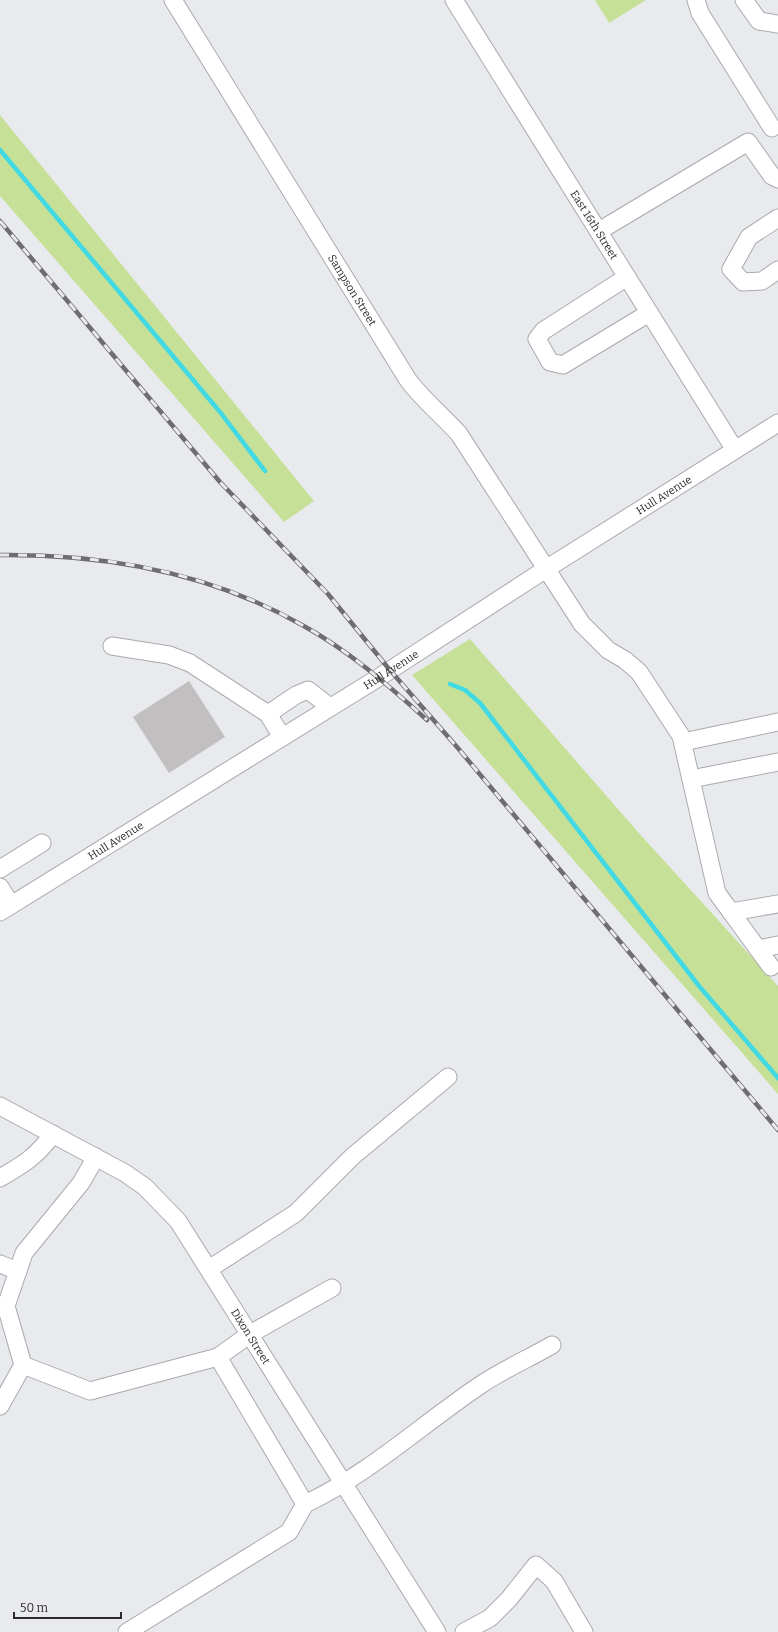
<svg xmlns="http://www.w3.org/2000/svg" width="778" height="1632" font-family="Bitter,serif">
<rect width="100%" height="100%" fill="#e9eaee"/>
<g fill="#c6e098">
<path d="M 595,0 L 646,0 L 609,23 Z"/>
<path d="M 0,115 L 314,501 L 284,522 L 0,196 Z"/>
<path d="M 470,639 L 637,831 L 778,986 L 778,1094 L 412,675 Z"/>
</g>
<g fill="none" stroke-linecap="round" stroke-linejoin="round">
<g stroke="#41d9e3" stroke-width="4.5">
<path d="M 0,150 L 220,412 L 265,471"/>
<path d="M 450,684 L 465,690 L 480,703 L 699,986 L 778,1078"/>
</g>
</g>
<path fill="#c2bfc1" d="M 189,681 L 225,737 L 169,773 L 133,717 Z"/>
<g fill="none" stroke-linecap="round" stroke-linejoin="round">
<g stroke="#a9aaad" stroke-width="19">
<g id="minor">
<path id="s1" d="M 173,0 L 408,380 C 424,401 442,415 459,434 L 582,624 L 608,650 L 625,660 L 639,672 L 681,736 L 717,893 L 731,912 L 778,904"/>
<path id="s2" d="M 454,0 L 735,450"/>
<path d="M 696,0 L 700,13 L 772,128"/>
<path d="M 744,0 L 759,21 L 778,24"/>
<path d="M 778,218 L 749,237 L 731,269 L 743,282 L 762,281 L 778,270"/>
<path d="M 599,231 L 748,142 L 772,176 L 778,179"/>
<path d="M 627,277 L 543,331 L 537,339 L 550,362 L 563,365 L 649,313"/>
<path d="M 112,646 L 169,655 L 190,663 L 268,714"/>
<path d="M 282,737 L 268,714 L 296,695 L 308,690 L 330,707"/>
<path d="M 683,742 L 778,722"/>
<path d="M 691,779 L 778,762"/>
<path d="M 0,869 L 42,843"/>
<path d="M 0,887 L 11,905"/>
<path id="s3" d="M 0,912 L 378,678 L 546,569 L 778,423"/>
<path d="M 731,912 L 771,967"/>
<path d="M 758,949 L 778,945"/>
<path id="s4" d="M 0,1106 L 125,1173 L 145,1187 L 178,1221 L 437,1632"/>
<path d="M 0,1178 C 24,1164 36,1157 53,1134"/>
<path d="M 0,1264 L 18,1271"/>
<path d="M 209,1269 L 296,1213 L 353,1156 L 448,1077"/>
<path d="M 218,1357 L 250,1334 L 332,1288"/>
<path d="M 23,1365 L 6,1306 L 24,1253 L 81,1183 L 96,1157"/>
<path d="M 0,1406 L 23,1365 L 90,1391 L 218,1357 L 305,1504 L 289,1532 L 127,1632"/>
<path d="M 305,1504 C 369,1474 421,1425 479,1386 C 502,1370 528,1359 552,1345"/>
<path d="M 464,1632 L 490,1618 L 509,1599 L 536,1565 L 554,1581 L 584,1632"/>
</g>
</g>
<use href="#minor" stroke="#fff" stroke-width="17"/>
<g stroke="#6e6e71" stroke-width="4.5">
<g id="rail">
<path d="M 0,221 L 220,482 L 328,594 L 389,669 L 457,747 L 778,1130"/>
<path d="M 0,555 C 106,554 209,572 302,625 C 348,650 388,685 427,720"/>
</g>
</g>
<use href="#rail" stroke="#e9eaee" stroke-width="3" stroke-dasharray="9" stroke-linecap="butt"/>
</g>
<g text-anchor="middle" stroke-width="3" stroke-linejoin="round" paint-order="stroke">
<g font-size="11" fill="#2c2c2e" stroke="#e9eaee">
<text dy="4" stroke="none"><textPath href="#s2" startOffset="265">East 16th Street</textPath></text>
<text dy="4" stroke="none"><textPath href="#s1" startOffset="341">Sampson Street</textPath></text>
<text dy="4" stroke="none"><textPath href="#s3" startOffset="784">Hull Avenue</textPath></text>
<text dy="4" stroke="none"><textPath href="#s3" startOffset="460">Hull Avenue</textPath></text>
<text dy="4" stroke="none"><textPath href="#s3" startOffset="136">Hull Avenue</textPath></text>
<text dy="4" stroke="none"><textPath href="#s4" startOffset="350">Dixon Street</textPath></text>
</g>
</g>
<path d="M14 1612v6h107v-6" fill="none" stroke="#2c2c2e" stroke-width="2"/>
<text x="20" y="1612" font-size="12" fill="#2c2c2e" stroke="#e9eaee" stroke-width="3" paint-order="stroke">50 m</text>
</svg>
